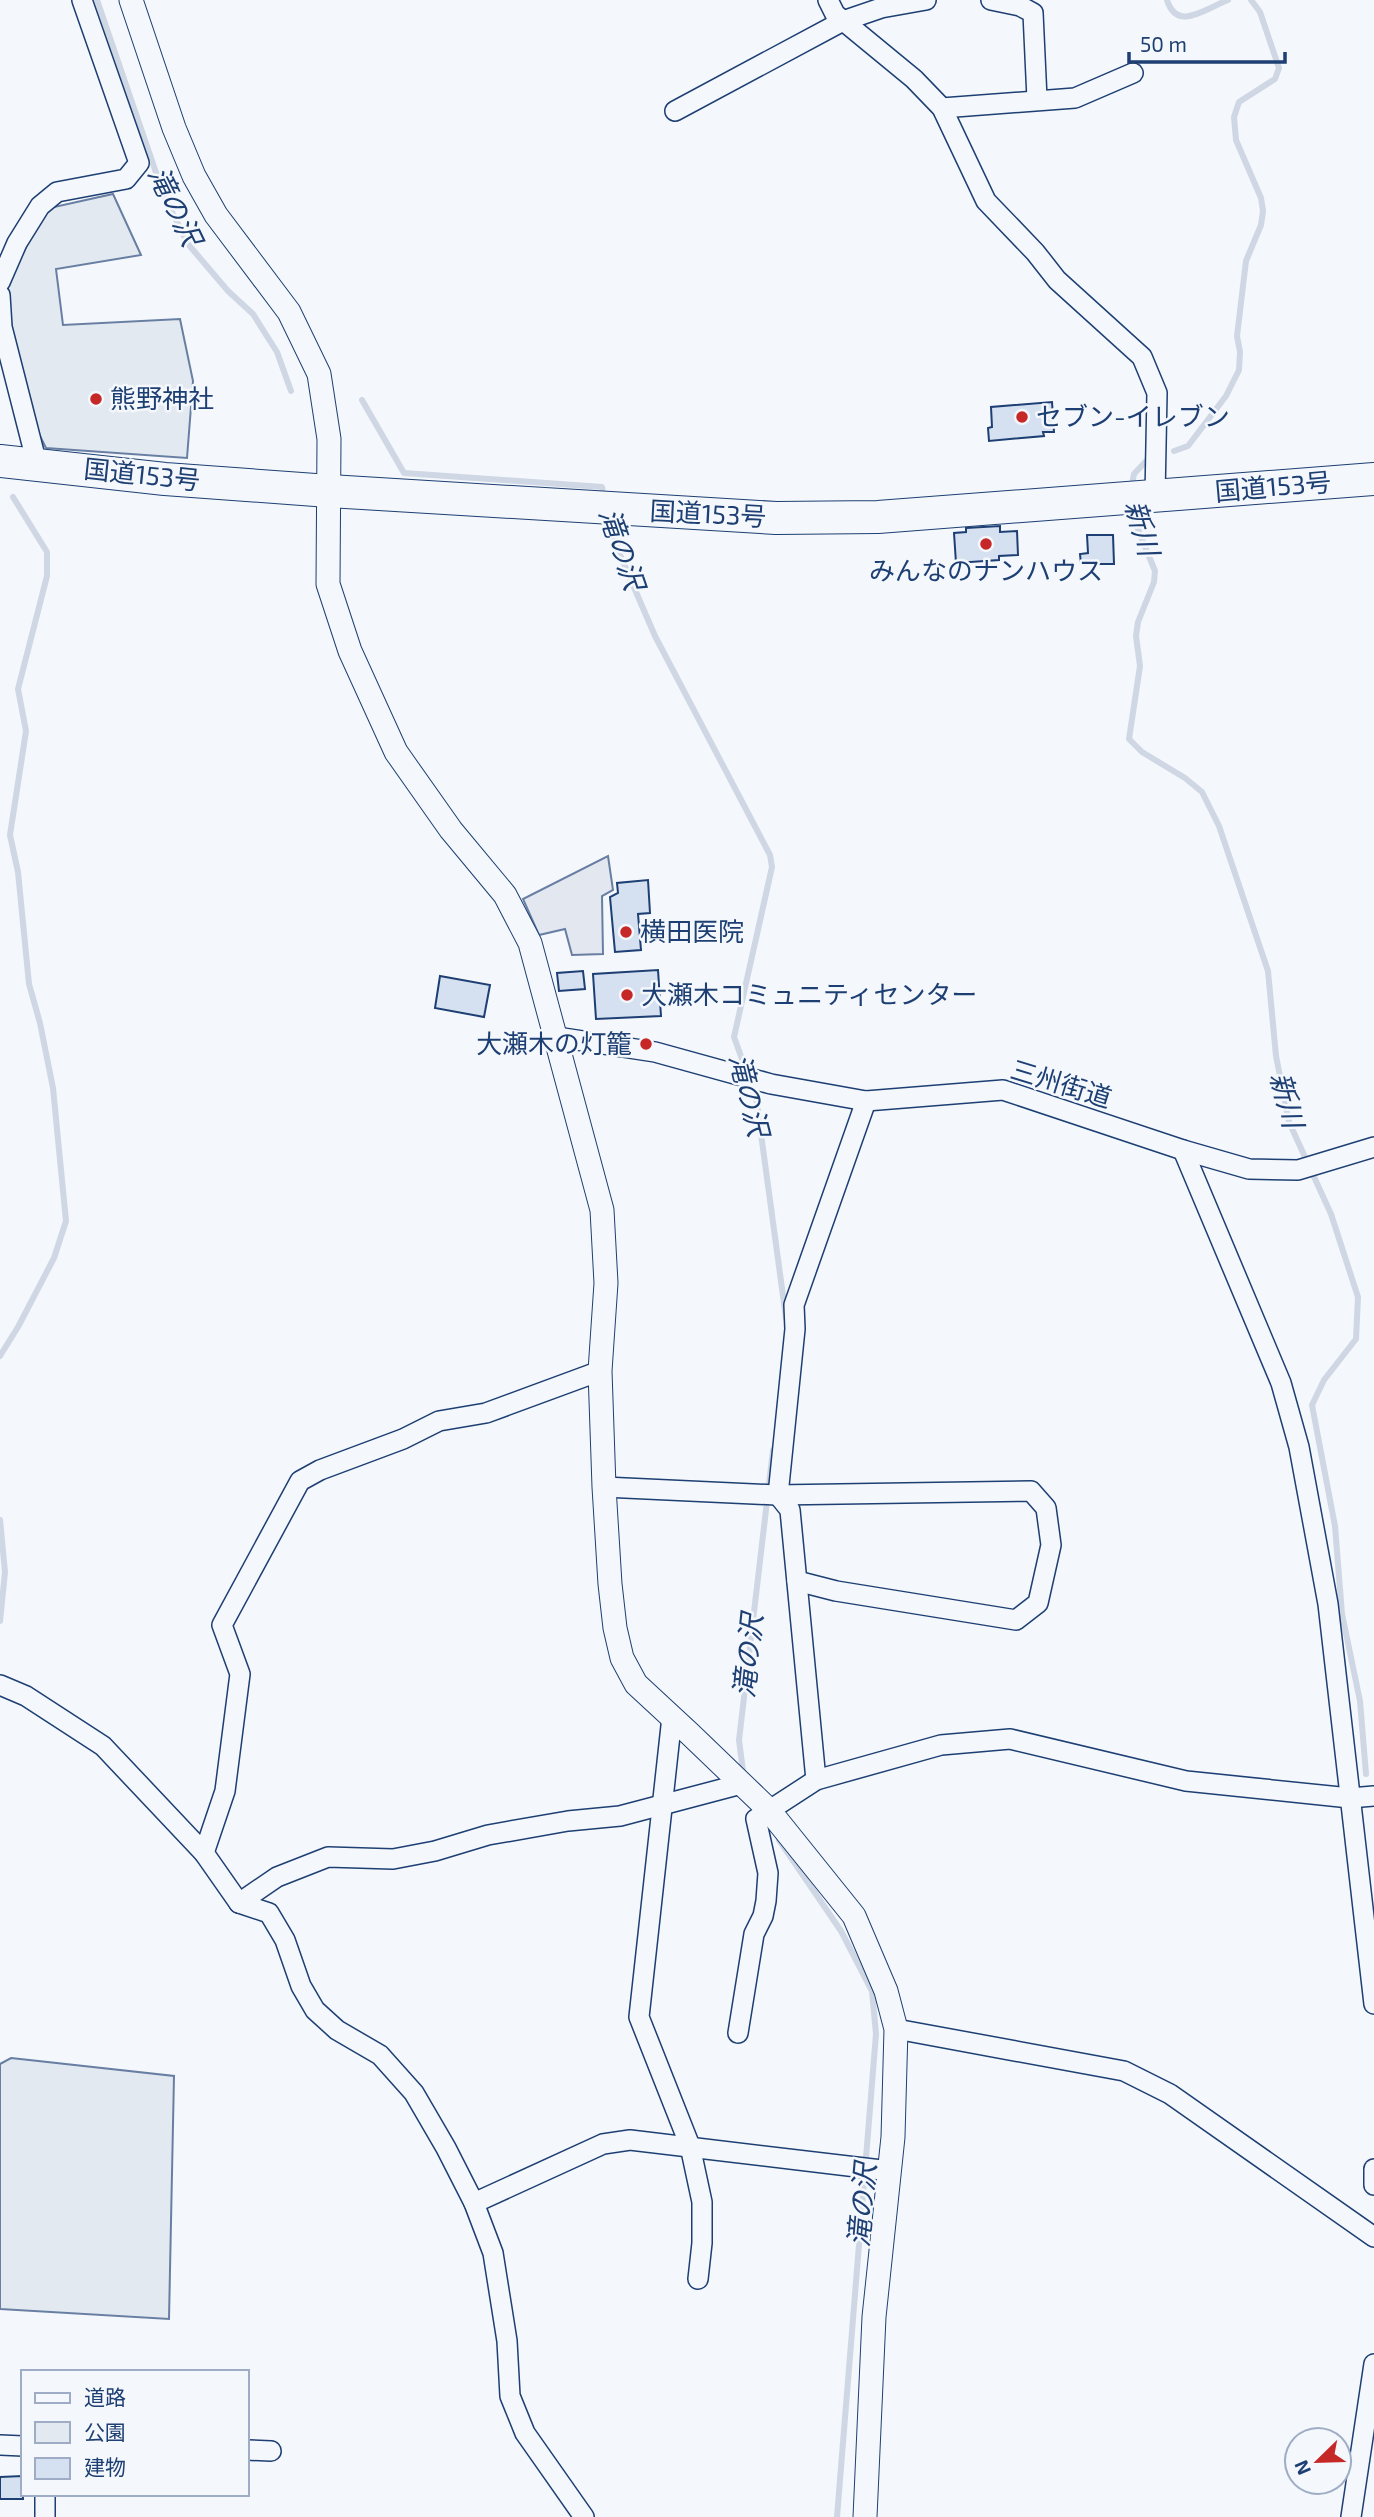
<svg xmlns="http://www.w3.org/2000/svg" width="1374" height="2517" font-family="'Exo 2','Noto Sans JP',sans-serif">
<rect width="100%" height="100%" fill="#f4f7fb"/>
<g fill="#e3e9f0" stroke="#687fa3" stroke-width="2">
<path d="M 113,194 L 141,255 L 56,269 L 63,325 L 180,319 L 193,381 L 187,458 L 46,448 L 33,422 L 12,330 L 7,285 L 45,209 Z"/>
<path d="M 11,2058 L 174,2076 L 169,2319 L 0,2309 L 0,2064 Z"/>
</g>
<path fill="#e3e8f0" stroke="#687fa3" stroke-width="2" d="M 608,856 L 613,890 L 602,896 L 603,954 L 572,955 L 565,929 L 539,935 L 523,899 Z"/>
<g fill="none" stroke-linecap="round" stroke-linejoin="round">
<g stroke="#cfd7e4" stroke-width="6">
<path d="M 97,0 L 164,196 L 188,244 L 228,291 L 253,314 L 277,352 L 291,391"/>
<path d="M 1167,0 C 1177,32 1205,9 1228,0"/>
<path d="M 362,400 L 404,473 L 602,487 L 604,498"/>
<path d="M 1174,451 L 1188,446 L 1226,396 L 1239,370 L 1240,352 L 1237,336 L 1246,261 L 1261,225 L 1263,211 L 1261,198 L 1236,140 L 1234,117 L 1239,102 L 1275,79 L 1279,68 L 1260,12 L 1251,0"/>
<path d="M 1131,489 L 1134,474 L 1147,460"/>
<path d="M 1132,507 L 1133,517 L 1155,571 L 1154,582 L 1138,622 L 1136,636 L 1140,666 L 1129,739 L 1142,752 L 1185,778 L 1202,792 L 1219,826 L 1268,971 L 1276,1056 L 1289,1122 L 1331,1214 L 1358,1297 L 1356,1339 L 1324,1380 L 1312,1405 L 1335,1526 L 1342,1614 L 1360,1701 L 1366,1774"/>
<path d="M 610,519 L 617,548 L 655,636 L 770,855 L 772,867 L 734,1037 L 747,1073"/>
<path d="M 751,1083 L 756,1097 L 786,1318"/>
<path d="M 0,1356 L 18,1327 L 54,1258 L 66,1221 L 53,1088 L 40,1023 L 29,984 L 18,872 L 10,835 L 26,731 L 18,689 L 47,576 L 47,552 L 13,497"/>
<path d="M 0,1520 L 5,1572 L 0,1621"/>
<path d="M 743,1771 L 739,1740 L 773,1450"/>
<path d="M 779,1840 L 841,1931 L 872,1991 L 876,2034 L 837,2517"/>
</g>
</g>
<g fill="#d5e0f0" stroke="#1d3f73" stroke-width="2">
<path d="M 1052,402 L 1054,432 L 1043,432 L 1044,436 L 989,441 L 988,428 L 992,427 L 991,407 Z"/>
<path d="M 1000,526 L 1000,532 L 1017,531 L 1018,555 L 999,556 L 999,560 L 956,563 L 954,533 L 966,532 L 966,528 Z"/>
<path d="M 1087,535 L 1113,535 L 1114,564 L 1081,564 L 1080,554 L 1088,553 Z"/>
<path d="M 648,880 L 650,913 L 638,914 L 641,950 L 615,952 L 610,897 L 618,893 L 617,883 Z"/>
<path d="M 658,970 L 661,1016 L 596,1019 L 593,974 Z"/>
<path d="M 583,971 L 585,989 L 559,991 L 557,973 Z"/>
<path d="M 440,976 L 490,985 L 484,1017 L 435,1008 Z"/>
<path d="M 22,2476 L 23,2499 L 0,2499 L 0,2477 Z"/>
</g>
<g fill="none" stroke-linecap="round" stroke-linejoin="round">
<g stroke="#1d3f73" stroke-width="22">
<g id="minor">
<path d="M 828,0 L 835,14 L 914,79 L 942,108 L 986,201 L 1035,252 L 1057,280 L 1142,357 L 1157,393 L 1155,496"/>
<path d="M 991,0 L 1020,6 L 1033,13 L 1037,99"/>
<path d="M 942,108 L 1075,98 L 1133,73"/>
<path d="M 675,111 L 843,21 L 881,8 L 926,0"/>
<path d="M 0,282 L 17,243 L 40,206 L 57,192 L 126,179 L 139,163 L 82,0"/>
<path d="M 0,295 L 2,327 L 37,464"/>
<path d="M 557,1037 L 655,1052 L 771,1084 L 866,1101 L 1003,1090 L 1183,1150 L 1249,1169 L 1298,1170 L 1374,1147"/>
<path d="M 1183,1150 L 1281,1383 L 1299,1447 L 1328,1604 L 1374,2004"/>
<path d="M 604,1487 L 776,1495 L 1031,1491 L 1046,1508 L 1051,1545 L 1038,1603 L 1016,1620 L 836,1591 L 797,1581"/>
<path d="M 0,1685 L 26,1696 L 103,1746 L 204,1853 L 239,1903 L 269,1913 L 285,1940 L 301,1986 L 315,2010 L 337,2030 L 380,2055 L 414,2093 L 446,2148 L 474,2203 L 493,2253 L 507,2341 L 510,2396 L 525,2433 L 584,2517"/>
<path d="M 672,1717 L 639,2017 L 690,2146 L 702,2202 L 702,2243 L 698,2279"/>
<path d="M 816,1780 L 790,1510 L 778,1495 L 795,1329 L 794,1305 L 866,1101"/>
<path d="M 204,1853 L 225,1791 L 240,1674 L 222,1625 L 300,1481 L 320,1470 L 403,1439 L 439,1421 L 486,1413 L 600,1371"/>
<path d="M 239,1903 L 277,1877 L 328,1857 L 393,1859 L 435,1851 L 488,1835 L 568,1821 L 620,1816 L 741,1784"/>
<path d="M 896,2029 L 1124,2071 L 1170,2094 L 1374,2237"/>
<path d="M 738,2033 L 754,1934 L 763,1916 L 766,1901 L 768,1873 L 756,1819 L 816,1780 L 941,1745 L 1010,1739 L 1186,1781 L 1350,1798 L 1374,1796"/>
<path d="M 1374,2169 L 1374,2185"/>
<path d="M 474,2203 L 603,2144 L 630,2140 L 890,2171"/>
<path d="M 0,2445 L 23,2446"/>
<path d="M 247,2450 L 271,2451"/>
<path d="M 45,2517 L 45,2494"/>
<path d="M 1351,2517 L 1374,2364"/>
</g>
</g>
<g stroke="#1d3f73" stroke-width="25">
<path id="tertiary" d="M 131,0 L 174,128 L 194,176 L 216,215 L 289,312 L 319,374 L 329,439 L 328,584 L 350,651 L 396,752 L 451,830 L 505,895 L 530,943 L 602,1210 L 606,1283 L 600,1371 L 604,1487 L 610,1584 L 615,1628 L 622,1658 L 636,1684 L 690,1734 L 768,1809 L 854,1916 L 886,1991 L 896,2029 L 893,2137 L 874,2317 L 865,2517"/>
</g>
<g stroke="#1d3f73" stroke-width="34">
<path id="trunk" d="M 0,461 L 165,479 L 329,491 L 776,518 L 878,517 L 1374,479"/>
</g>
<use href="#minor" stroke="#f4f7fb" stroke-width="19"/>
<use href="#tertiary" stroke="#f4f7fb" stroke-width="23"/>
<use href="#trunk" stroke="#f4f7fb" stroke-width="32"/>
</g>
<g fill="#c62828" stroke="#f4f7fb" stroke-width="2.5">
<circle cx="96" cy="399" r="7"/>
<circle cx="1022" cy="417" r="7"/>
<circle cx="986" cy="544" r="7"/>
<circle cx="626" cy="932" r="7"/>
<circle cx="627" cy="995" r="7"/>
<circle cx="646" cy="1044" r="7"/>
</g>
<g text-anchor="middle" stroke-width="5" stroke-linejoin="round" paint-order="stroke">
<g font-size="26" fill="#1d3f73" stroke="#f4f7fb" text-anchor="start">
<text x="110" y="408">熊野神社</text>
<text x="1036" y="426">セブン-イレブン</text>
<text x="986" y="580" text-anchor="middle">みんなのナンハウス</text>
<text x="640" y="941">横田医院</text>
<text x="641" y="1004">大瀬木コミュニティセンター</text>
<text x="632" y="1053" text-anchor="end">大瀬木の灯籠</text>
</g>
<g font-size="26" fill="#1d3f73" stroke="#f4f7fb">
<text transform="translate(142 475) rotate(6)" y="9">国道153号</text>
<text transform="translate(1273 487) rotate(-5)" y="9">国道153号</text>
<text transform="translate(708 514) rotate(3)" y="9">国道153号</text>
<text transform="translate(1061 1084) rotate(17)" y="9">三州街道</text>
</g>
<g font-size="28" font-style="italic" fill="#1d3f73" stroke="#f4f7fb">
<text transform="translate(175 206) rotate(64)" y="10">滝の沢</text>
<text transform="translate(1142 528) rotate(74)" y="10">新川</text>
<text transform="translate(622 549) rotate(71)" y="10">滝の沢</text>
<text transform="translate(749 1095) rotate(76)" y="10">滝の沢</text>
<text transform="translate(1287 1100) rotate(75)" y="10">新川</text>
<text transform="translate(748 1656) rotate(-84)" y="10">滝の沢</text>
<text transform="translate(862 2205) rotate(-85)" y="10">滝の沢</text>
</g>
</g>
<rect x="21" y="2370" width="228" height="126" fill="#f4f7fb" stroke="#9eadc5" stroke-width="2"/>
<rect x="35" y="2393" width="35" height="10" fill="#f4f7fb" stroke="#9eadc5" stroke-width="2"/>
<text x="84" y="2405" font-size="21" fill="#1d3f73">道路</text>
<rect x="35" y="2422" width="35" height="21" fill="#e3e9f0" stroke="#9eadc5" stroke-width="2"/>
<text x="84" y="2440" font-size="21" fill="#1d3f73">公園</text>
<rect x="35" y="2458" width="35" height="21" fill="#d5e0f0" stroke="#9eadc5" stroke-width="2"/>
<text x="84" y="2475" font-size="21" fill="#1d3f73">建物</text>
<g transform="translate(1318 2461) rotate(247)"><circle r="33" fill="#f4f7fb" stroke="#9eadc5" stroke-width="2"/>
<path d="M0-5L12 26L0 18L-12 26Z" fill="#c62828"/>
<text y="-10" font-size="19" font-weight="bold" text-anchor="middle" fill="#1d3f73">N</text>
</g>
<path d="M1129 52v10h156v-10" fill="none" stroke="#1d3f73" stroke-width="3.5"/>
<text x="1140" y="52" font-size="21" fill="#1d3f73" stroke="#f4f7fb" stroke-width="5" paint-order="stroke">50 m</text>
</svg>
